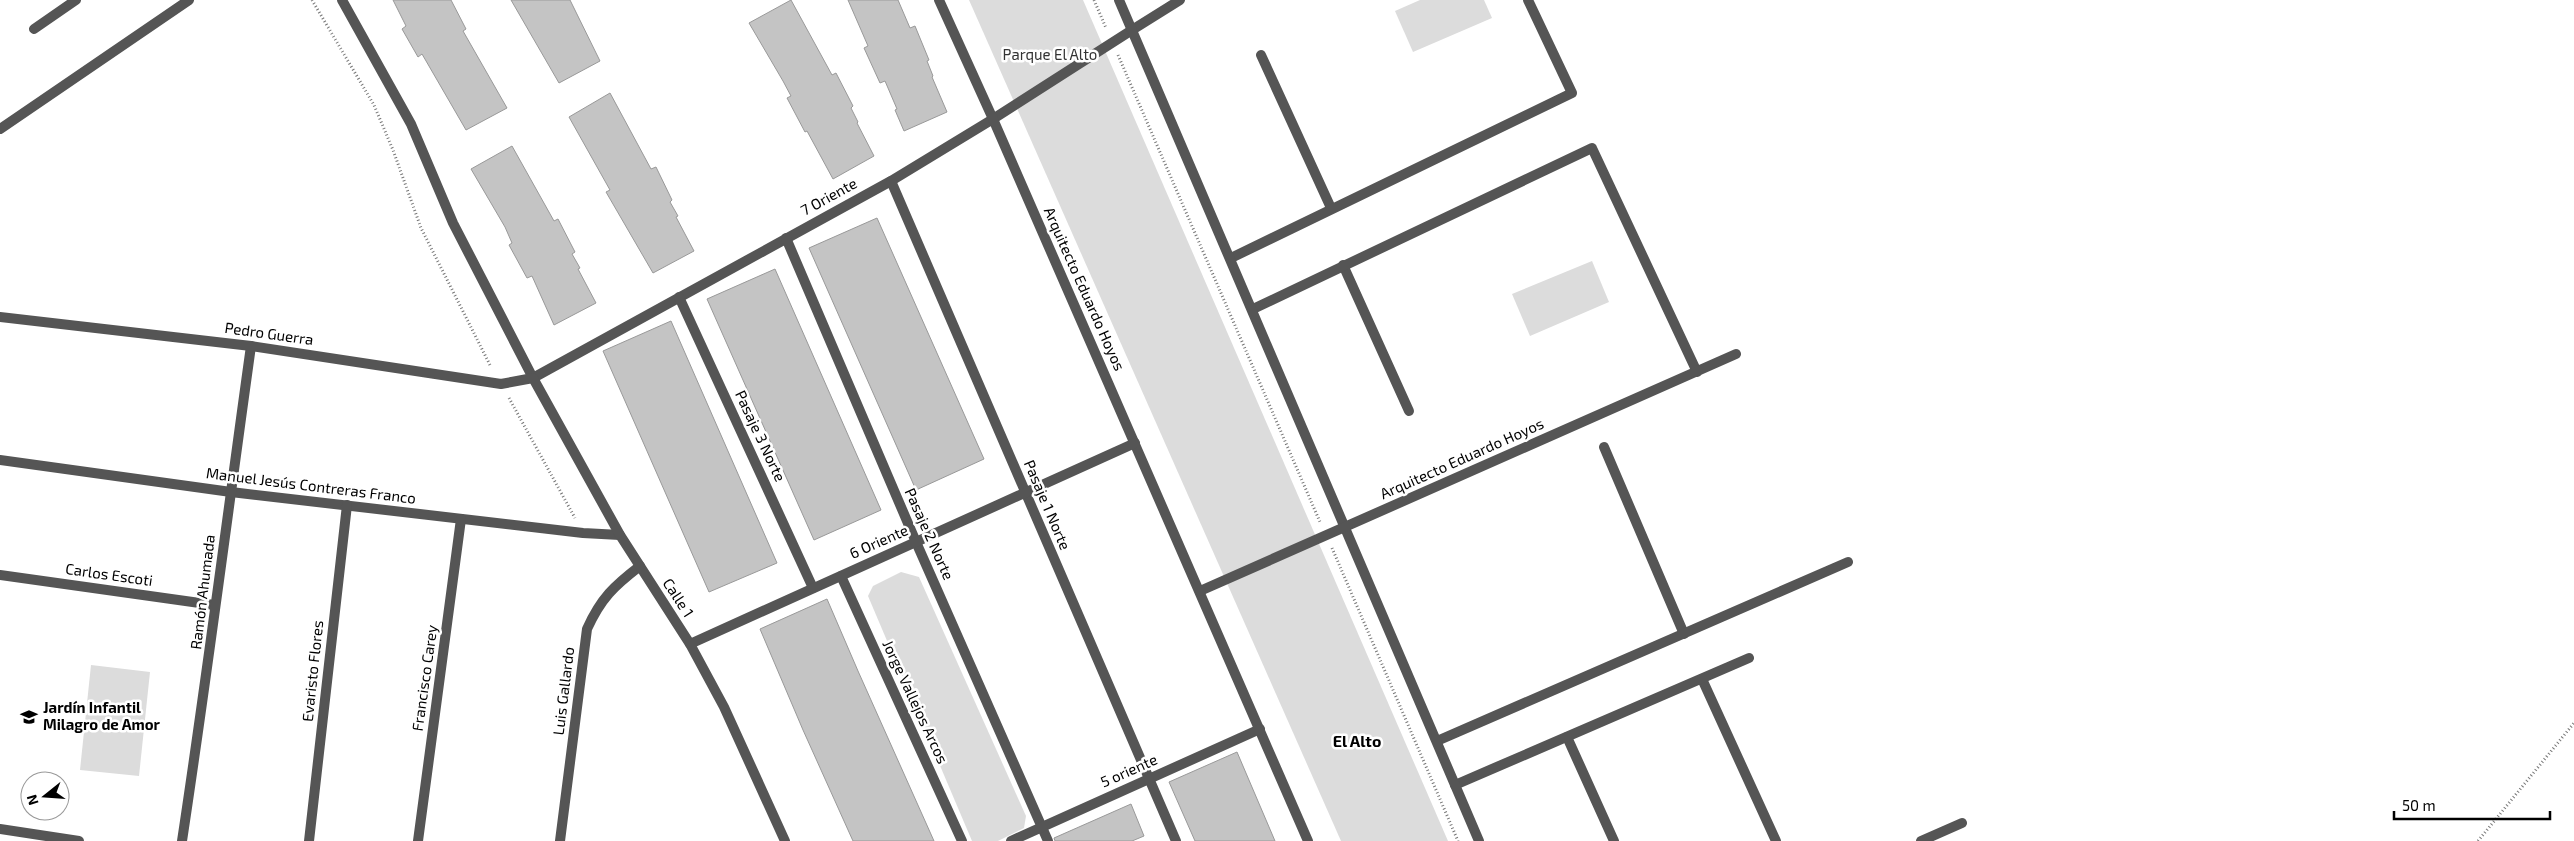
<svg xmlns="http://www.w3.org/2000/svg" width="2574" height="841" font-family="'Exo 2',sans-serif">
<rect width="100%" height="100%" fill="#fff"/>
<g fill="#dcdcdc">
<path d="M 969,0 L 1083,0 L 1448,841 L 1341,841 Z"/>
<path d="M 1420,0 L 1484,0 L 1492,18 L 1413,52 L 1395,11 Z"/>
<path d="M 1592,261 L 1609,302 L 1530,336 L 1512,294 Z"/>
<path d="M 901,572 L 919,577 L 1026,816 L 1024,828 L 998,841 L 972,841 L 868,596 L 873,586 Z"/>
<path d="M 91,665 L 150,672 L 139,776 L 80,770 Z"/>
</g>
<g fill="#c4c4c4" stroke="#999">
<path d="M 393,0 L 451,0 L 466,29 L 463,31 L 507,108 L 466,130 L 422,54 L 418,57 L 402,29 L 406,26 Z"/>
<path d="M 511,0 L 570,0 L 600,61 L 559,83 Z"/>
<path d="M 791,0 L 832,75 L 836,73 L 853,106 L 851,108 L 858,122 L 857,123 L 874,156 L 833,179 L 807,131 L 805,132 L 787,98 L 791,96 L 783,81 L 749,23 Z"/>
<path d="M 848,0 L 898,0 L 910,28 L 915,26 L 929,60 L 927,61 L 933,76 L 932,77 L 947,112 L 904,131 L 895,110 L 897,109 L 885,81 L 880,83 L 864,48 L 868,46 Z"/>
<path d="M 610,93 L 651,169 L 656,167 L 672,200 L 670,202 L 678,216 L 676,217 L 694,251 L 653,273 L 606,192 L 610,190 L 569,117 Z"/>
<path d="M 512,146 L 554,221 L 558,219 L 575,252 L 572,254 L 580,268 L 578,269 L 596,303 L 554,325 L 532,276 L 527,278 L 509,245 L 512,243 L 505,227 L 471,169 Z"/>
<path d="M 877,218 L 984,459 L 916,490 L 809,248 Z"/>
<path d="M 775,269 L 881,510 L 814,540 L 707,299 Z"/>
<path d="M 671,321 L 777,563 L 709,592 L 603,351 Z"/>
<path d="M 827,599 L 858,671 L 934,841 L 853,841 L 803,730 L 760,629 Z"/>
<path d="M 1237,752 L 1275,841 L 1195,841 L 1169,782 Z"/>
<path d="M 1131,804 L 1144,836 L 1132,841 L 1055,841 L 1054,838 Z"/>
</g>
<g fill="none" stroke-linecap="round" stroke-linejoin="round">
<g stroke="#777" stroke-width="3" stroke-dasharray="1 2.5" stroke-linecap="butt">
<path d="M 312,0 L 374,105 L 393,150 L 421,228 L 491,367"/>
<path d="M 1094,0 L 1106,28"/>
<path d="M 1118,55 L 1320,522"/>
<path d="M 509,398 L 575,518"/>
<path d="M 1332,548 L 1458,841"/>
<path d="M 2478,841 L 2574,723"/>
</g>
<g stroke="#555" stroke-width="10">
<path d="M 34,29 L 76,0"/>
<path d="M 1132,30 L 1180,0"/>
<path d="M 1261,55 L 1331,208"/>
<path d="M 1231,258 L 1572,93 L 1528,0"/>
<path d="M 1343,265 L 1409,411"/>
<path d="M 1253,309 L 1592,148 L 1697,372"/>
<path d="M 1604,447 L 1684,634"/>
<path d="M 1702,679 L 1776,841"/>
<path d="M 1567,737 L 1614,841"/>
<path d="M 1437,741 L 1848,562"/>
<path d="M 1455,785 L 1749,658"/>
</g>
<g stroke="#555" stroke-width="10">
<path d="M 342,0 L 411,124 L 453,223 L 533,378 L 891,181 L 993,119 L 1132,30"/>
<path d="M 939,0 L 993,119 L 1308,841"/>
<path d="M 1119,0 L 1479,841"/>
<path d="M 0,129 L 189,0"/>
<path d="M 891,181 L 1176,841"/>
<path d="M 786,238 L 916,542 L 1048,841"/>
<path d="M 679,297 L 813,588"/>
<path d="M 0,460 L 231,492 L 583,533 L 620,535"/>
<path d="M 0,575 L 214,605"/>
<path d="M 841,576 L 962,841"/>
<path d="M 1200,591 L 1736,354"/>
<path d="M 690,644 L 1135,443"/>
<path d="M 0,829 L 79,841"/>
<path d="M 182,841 C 207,676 228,511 251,346"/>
<path d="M 309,841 L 347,505"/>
<path d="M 418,841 L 461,519"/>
<path d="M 560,841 L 587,629 C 601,598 614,586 640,566"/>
<path d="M 1011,841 L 1260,729"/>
<path d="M 1921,841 L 1962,823"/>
</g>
<path stroke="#555" stroke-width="10" d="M 0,317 L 251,346 L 501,384 L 533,378 L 620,535 L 690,644 L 724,707 L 785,841"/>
</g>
<defs>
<g id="school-bare" transform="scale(1.35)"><path d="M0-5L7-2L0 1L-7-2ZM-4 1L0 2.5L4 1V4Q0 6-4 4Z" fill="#000" stroke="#fff" stroke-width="2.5" paint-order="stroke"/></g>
</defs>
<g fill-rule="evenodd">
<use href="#school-bare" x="29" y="717"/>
</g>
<g text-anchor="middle" stroke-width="5" stroke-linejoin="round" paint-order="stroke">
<g font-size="15" fill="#333" stroke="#fff">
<text x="1050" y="60">Parque El Alto</text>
</g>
<g font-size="15" fill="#000" stroke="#fff">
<text transform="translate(829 197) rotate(-29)" y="5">7 Oriente</text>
<text transform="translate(1084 289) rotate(66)" y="5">Arquitecto Eduardo Hoyos</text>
<text transform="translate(269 334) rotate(8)" y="5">Pedro Guerra</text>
<text transform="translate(760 436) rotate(65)" y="5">Pasaje 3 Norte</text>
<text transform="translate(1462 459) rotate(-24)" y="5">Arquitecto Eduardo Hoyos</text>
<text transform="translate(311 486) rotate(7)" y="5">Manuel Jesús Contreras Franco</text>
<text transform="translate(1047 505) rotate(67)" y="5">Pasaje 1 Norte</text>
<text transform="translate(929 534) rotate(66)" y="5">Pasaje 2 Norte</text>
<text transform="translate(879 542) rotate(-24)" y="5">6 Oriente</text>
<text transform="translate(109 575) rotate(8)" y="5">Carlos Escoti</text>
<text transform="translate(203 592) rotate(-83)" y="5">Ramón Ahumada</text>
<text transform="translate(678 598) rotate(57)" y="5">Calle 1</text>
<text transform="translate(313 671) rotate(-84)" y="5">Evaristo Flores</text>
<text transform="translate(425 678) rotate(-82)" y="5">Francisco Carey</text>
<text transform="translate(564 691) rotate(-83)" y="5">Luis Gallardo</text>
<text transform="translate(915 702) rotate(65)" y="5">Jorge Vallejos Arcos</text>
<text transform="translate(1129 771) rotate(-24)" y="5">5 oriente</text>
</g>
<g font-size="15" font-weight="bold" fill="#000" stroke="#fff" text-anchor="start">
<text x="43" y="713">Jardín Infantil<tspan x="43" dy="17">Milagro de Amor</tspan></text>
</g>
<g font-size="16" font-weight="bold" fill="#000" stroke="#fff">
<text x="1357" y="747">El Alto</text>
</g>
</g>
<g transform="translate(45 796) rotate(253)"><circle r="24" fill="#ffffff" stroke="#999999"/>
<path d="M0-4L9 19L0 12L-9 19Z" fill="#000000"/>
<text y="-8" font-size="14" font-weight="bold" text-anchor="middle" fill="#000000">N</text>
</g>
<path d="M2394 811v8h156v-8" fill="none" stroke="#000000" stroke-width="2.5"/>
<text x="2402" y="811" font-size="15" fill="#000000" stroke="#ffffff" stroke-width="4" paint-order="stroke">50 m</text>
</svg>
